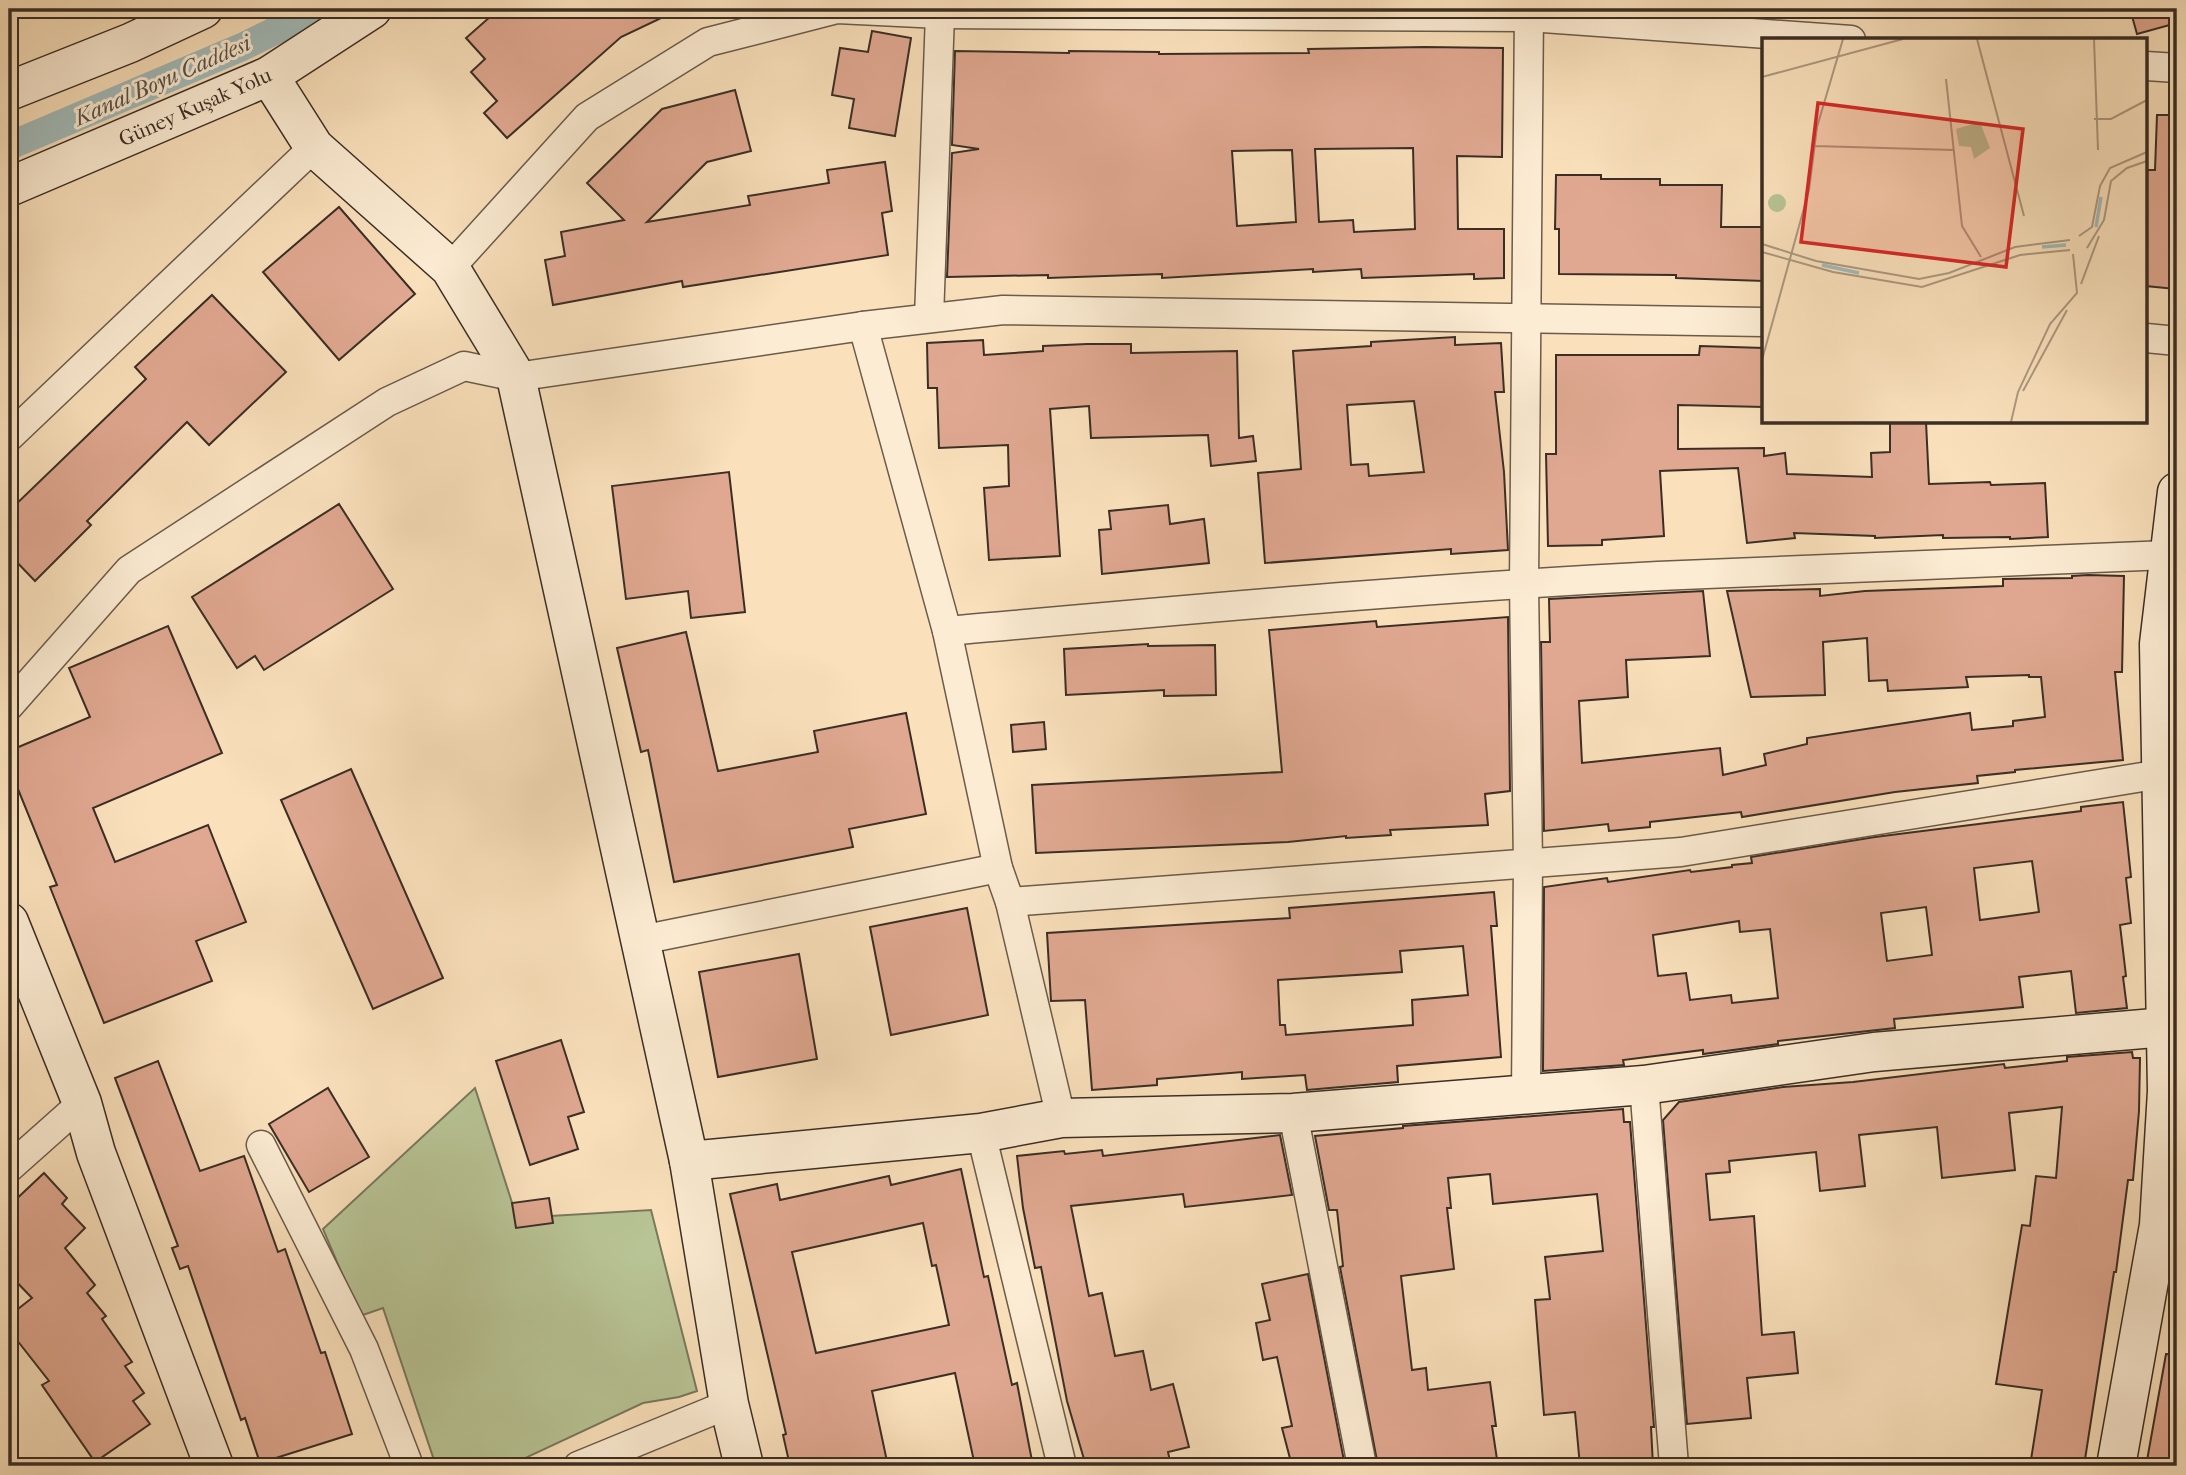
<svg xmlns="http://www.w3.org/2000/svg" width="2186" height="1475" font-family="'IM FELL French Canon',serif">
<rect width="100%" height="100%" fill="#fae1bc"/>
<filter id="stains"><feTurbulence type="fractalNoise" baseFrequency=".00286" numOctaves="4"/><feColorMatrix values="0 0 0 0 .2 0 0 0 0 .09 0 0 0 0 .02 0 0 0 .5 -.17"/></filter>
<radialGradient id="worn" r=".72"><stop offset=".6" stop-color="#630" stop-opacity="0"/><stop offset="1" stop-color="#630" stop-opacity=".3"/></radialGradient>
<path fill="#b8c495" stroke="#79795d" stroke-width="2" d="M 475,1088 L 517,1218 L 651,1210 L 697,1391 L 679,1397 L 643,1403 L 508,1466 L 436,1466 L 383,1308 L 360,1316 L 323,1229 Z"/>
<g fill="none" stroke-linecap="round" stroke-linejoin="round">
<path stroke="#a2bbba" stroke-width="28" d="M 9,146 L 242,47 L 303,17 L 313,9"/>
</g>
<g fill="#e0a891" stroke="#3a2e25" stroke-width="2" fill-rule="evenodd">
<path d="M 499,9 L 680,9 L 621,37 L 507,138 L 484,113 L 497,101 L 471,72 L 485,59 L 466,38 Z"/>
<path d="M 2130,9 L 2177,9 L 2177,23 L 2137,34 Z"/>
<path d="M 872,31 L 911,38 L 895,136 L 849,128 L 854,99 L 832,95 L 840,48 L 868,52 Z"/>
<path d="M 1425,47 L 1503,48 L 1502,157 L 1457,156 L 1458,229 L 1504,229 L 1504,278 L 1474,279 L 1474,274 L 1362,278 L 1361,269 L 1313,272 L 1313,269 L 1162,278 L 1162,274 L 1048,278 L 1048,275 L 947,277 L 952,153 L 979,149 L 952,145 L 955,51 L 1069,53 L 1069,51 L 1159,52 L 1159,54 L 1309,53 L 1308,49 ZM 1413,148 L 1415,229 L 1354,232 L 1353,220 L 1319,222 L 1315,149 ZM 1292,150 L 1296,222 L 1237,226 L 1232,151 Z"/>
<path d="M 735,90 L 751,151 L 707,162 L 647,222 L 750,205 L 748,196 L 829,183 L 827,170 L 885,162 L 892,211 L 882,213 L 888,255 L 683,287 L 682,281 L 553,305 L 545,260 L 565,256 L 561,232 L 624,220 L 587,183 L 662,109 Z"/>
<path d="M 2157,115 L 2177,115 L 2177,263 L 2175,289 L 2146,286 L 2146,170 L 2155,170 Z"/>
<path d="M 1556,175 L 1601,175 L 1601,179 L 1660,179 L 1660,185 L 1722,185 L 1721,227 L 1764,227 L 1764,281 L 1676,278 L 1676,275 L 1559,274 L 1559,229 L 1555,229 Z"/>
<path d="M 339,207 L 415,294 L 339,360 L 263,272 Z"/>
<path d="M 212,295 L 286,372 L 209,445 L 187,422 L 87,521 L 91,525 L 35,581 L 9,554 L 9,511 L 146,379 L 135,367 Z"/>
<path d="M 1455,337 L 1455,345 L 1501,343 L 1504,392 L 1495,392 L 1504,472 L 1508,550 L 1451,554 L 1451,549 L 1265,563 L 1258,473 L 1301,469 L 1293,351 L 1371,346 L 1371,342 ZM 1414,401 L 1424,472 L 1369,476 L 1368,464 L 1351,465 L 1347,405 Z"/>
<path d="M 983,340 L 984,355 L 1043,351 L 1043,346 L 1087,344 L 1131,344 L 1131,353 L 1237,351 L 1239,438 L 1253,436 L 1256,461 L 1211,466 L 1208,435 L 1091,438 L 1089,406 L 1050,409 L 1060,556 L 989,560 L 984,488 L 1009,486 L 1008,445 L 939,448 L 937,388 L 928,388 L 927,343 Z"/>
<path d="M 1700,346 L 1764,348 L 1764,407 L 1678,405 L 1678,449 L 1764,448 L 1764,456 L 1785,453 L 1787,474 L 1872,477 L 1871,453 L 1890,452 L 1890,422 L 1926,422 L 1929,484 L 1990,482 L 1991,485 L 2045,483 L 2048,537 L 2010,539 L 2010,537 L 1943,538 L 1943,535 L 1875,538 L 1875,536 L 1794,533 L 1795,538 L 1747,543 L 1738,468 L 1660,471 L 1664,536 L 1602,540 L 1602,545 L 1548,546 L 1546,454 L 1556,454 L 1556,355 L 1699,355 Z"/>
<path d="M 729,472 L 745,612 L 691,618 L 688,591 L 626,599 L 612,486 Z"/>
<path d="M 339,504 L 393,589 L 264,670 L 255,656 L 237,668 L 192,597 Z"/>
<path d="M 1168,505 L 1170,524 L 1204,519 L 1209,563 L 1102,574 L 1099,530 L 1111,529 L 1109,511 Z"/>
<path d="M 2088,575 L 2124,576 L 2122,672 L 2115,672 L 2123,760 L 2015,770 L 2015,772 L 1977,776 L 1978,783 L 1895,792 L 1742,817 L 1741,812 L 1650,822 L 1650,827 L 1609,831 L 1608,824 L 1544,831 L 1541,642 L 1550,642 L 1549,599 L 1703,591 L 1710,656 L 1626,660 L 1628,697 L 1579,701 L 1582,763 L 1720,748 L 1723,775 L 1766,765 L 1764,754 L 1807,744 L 1807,738 L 1970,713 L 1972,730 L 2013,726 L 2013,721 L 2045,717 L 2041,677 L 2029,677 L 2029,675 L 1966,677 L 1968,687 L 1888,691 L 1887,680 L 1869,681 L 1867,638 L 1823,642 L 1825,695 L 1751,697 L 1727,591 L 1820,589 L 1820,596 L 1865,591 L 2003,586 L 2003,579 L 2072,578 L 2072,576 Z"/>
<path d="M 1508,617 L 1510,791 L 1485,794 L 1488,825 L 1390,830 L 1391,835 L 1346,838 L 1346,836 L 1288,842 L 1036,853 L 1032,785 L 1282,772 L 1269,630 L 1376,621 L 1377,627 Z"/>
<path d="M 168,626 L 222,753 L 93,808 L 115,862 L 208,825 L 246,922 L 196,941 L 212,981 L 104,1023 L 50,887 L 57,885 L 9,767 L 9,751 L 90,717 L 69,668 Z"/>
<path d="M 686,632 L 718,771 L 818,752 L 814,731 L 906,713 L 926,814 L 849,829 L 853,847 L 674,882 L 648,750 L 641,752 L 617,648 Z"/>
<path d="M 1148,644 L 1148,646 L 1215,645 L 1216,695 L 1164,696 L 1164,690 L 1066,695 L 1064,649 Z"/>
<path d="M 1044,722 L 1046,749 L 1013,752 L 1011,725 Z"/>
<path d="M 351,769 L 443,978 L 373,1009 L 281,800 Z"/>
<path d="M 2123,802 L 2131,877 L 2126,878 L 2131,923 L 2120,925 L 2126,976 L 2123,977 L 2127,1008 L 2076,1013 L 2071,971 L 2019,977 L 2023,1007 L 1894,1019 L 1895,1028 L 1778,1041 L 1778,1044 L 1703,1054 L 1703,1050 L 1623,1060 L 1624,1065 L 1543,1071 L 1544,887 L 1607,878 L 1608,882 L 1690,870 L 1691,872 L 1732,867 L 1732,865 L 1752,863 L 1751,857 L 1875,837 L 2081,811 L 2081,807 ZM 2032,861 L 2039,912 L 1980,920 L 1974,868 ZM 1926,907 L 1932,955 L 1887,961 L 1881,913 ZM 1739,921 L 1740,932 L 1770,929 L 1778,998 L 1732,1003 L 1731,995 L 1690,1000 L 1686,973 L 1658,976 L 1653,935 Z"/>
<path d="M 1494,892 L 1497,926 L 1491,926 L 1501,1057 L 1397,1066 L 1398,1082 L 1307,1090 L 1305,1075 L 1242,1079 L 1242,1072 L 1157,1079 L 1157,1085 L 1092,1090 L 1085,1000 L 1051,1001 L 1047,933 L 1290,918 L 1289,908 ZM 1463,946 L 1468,995 L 1412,1000 L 1413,1025 L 1286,1035 L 1285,1025 L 1280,1025 L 1278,980 L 1402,972 L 1400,951 Z"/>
<path d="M 967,908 L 988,1015 L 891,1035 L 870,927 Z"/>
<path d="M 799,954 L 817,1059 L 718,1077 L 699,972 Z"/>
<path d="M 561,1040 L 584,1112 L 568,1117 L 578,1149 L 530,1165 L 496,1061 Z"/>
<path d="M 2132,1052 L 2133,1058 L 2140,1058 L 2139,1111 L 2133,1180 L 2128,1180 L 2116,1272 L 2114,1272 L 2084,1466 L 2030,1466 L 2042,1390 L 1996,1384 L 2022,1225 L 2030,1226 L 2036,1176 L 2056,1178 L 2062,1107 L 2009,1113 L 2015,1170 L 1942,1178 L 1937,1127 L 1859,1135 L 1865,1186 L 1820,1191 L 1816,1152 L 1729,1161 L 1730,1172 L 1706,1174 L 1710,1220 L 1754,1216 L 1762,1335 L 1794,1332 L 1798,1373 L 1747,1378 L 1751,1418 L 1687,1424 L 1663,1120 L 1679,1102 L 1783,1087 L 1853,1082 L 2004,1064 L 2005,1068 L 2067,1061 L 2067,1057 Z"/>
<path d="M 158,1061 L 200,1171 L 244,1156 L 278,1252 L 285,1249 L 321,1353 L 325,1352 L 352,1434 L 260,1463 L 245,1418 L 241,1420 L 188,1266 L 180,1269 L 172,1248 L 178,1246 L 115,1078 Z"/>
<path d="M 328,1088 L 369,1157 L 309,1192 L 269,1124 Z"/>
<path d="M 1623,1109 L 1624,1122 L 1630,1122 L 1654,1427 L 1651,1427 L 1653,1466 L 1580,1466 L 1575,1412 L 1544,1415 L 1535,1300 L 1550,1299 L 1545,1257 L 1603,1251 L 1597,1194 L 1493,1204 L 1490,1174 L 1448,1178 L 1451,1208 L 1447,1208 L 1454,1269 L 1401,1276 L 1412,1370 L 1426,1368 L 1428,1390 L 1490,1382 L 1496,1426 L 1492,1426 L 1498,1466 L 1378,1466 L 1340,1267 L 1343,1266 L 1337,1210 L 1329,1210 L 1315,1136 L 1403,1128 L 1403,1126 Z"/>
<path d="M 1280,1135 L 1292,1195 L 1185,1207 L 1183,1194 L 1071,1206 L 1089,1296 L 1102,1293 L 1115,1356 L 1143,1351 L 1151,1390 L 1173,1384 L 1189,1447 L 1168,1452 L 1171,1466 L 1086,1466 L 1067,1401 L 1041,1267 L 1035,1268 L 1023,1208 L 1017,1156 L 1064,1151 L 1065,1154 L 1102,1150 L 1103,1156 Z"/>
<path d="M 961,1169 L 984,1277 L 988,1276 L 1012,1385 L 1017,1383 L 1033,1466 L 975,1466 L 955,1373 L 872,1391 L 888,1466 L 790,1466 L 783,1435 L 786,1434 L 730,1194 L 777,1184 L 780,1200 L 889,1176 L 891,1185 ZM 923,1223 L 932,1266 L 936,1265 L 949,1325 L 816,1353 L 792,1252 Z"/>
<path d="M 44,1173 L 67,1198 L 62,1204 L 85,1228 L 65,1248 L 95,1285 L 87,1293 L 106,1316 L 102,1319 L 132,1362 L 125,1366 L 144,1393 L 133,1401 L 150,1424 L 95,1462 L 42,1385 L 49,1381 L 9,1330 L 9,1316 L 32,1298 L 9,1274 L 9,1206 Z"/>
<path d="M 549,1198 L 553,1223 L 516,1228 L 512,1203 Z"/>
<path d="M 1308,1274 L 1345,1466 L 1292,1466 L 1282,1428 L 1292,1426 L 1277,1357 L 1263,1360 L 1256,1323 L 1270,1320 L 1262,1284 Z"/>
<path d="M 2166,1354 L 2177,1355 L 2177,1466 L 2146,1466 Z"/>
</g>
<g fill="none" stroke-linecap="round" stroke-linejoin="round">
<g stroke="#6a5b4b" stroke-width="31">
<g id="street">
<path d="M 2146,66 L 2177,68"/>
<path d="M 450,268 L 587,117 L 708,42 L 837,9 L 940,14 L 1529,17 L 1851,40"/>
<path d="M 929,318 L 940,14"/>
<path d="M 863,326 L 1003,310 L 1764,322"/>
<path d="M 2146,338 L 2177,341"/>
<path d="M 9,437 L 314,147"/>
<path d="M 947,631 C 1184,610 1421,588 1658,576 C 1828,568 1998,563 2168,555"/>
<path d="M 9,706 L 129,570 L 387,402 L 464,366 L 516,377 L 863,326 L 947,631 L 998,868 L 1010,902 L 1061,1118"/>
<path d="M 1010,902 L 1681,852 L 2161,774"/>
<path d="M 641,940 L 998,868"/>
<path d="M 1644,1085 L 1674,1466"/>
<path d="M 1526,1094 L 1528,864 L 1524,584 L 1529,9"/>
<path d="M 1293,1113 L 1362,1466"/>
<path d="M 981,1133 L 1062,1466"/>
<path d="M 261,1145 L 364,1349 L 409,1466"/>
<path d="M 9,1168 L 82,1103"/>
<path d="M 578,1466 L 729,1404"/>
</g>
</g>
<g stroke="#3a2e25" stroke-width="41">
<g id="secondary">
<path d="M 269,76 L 314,147 L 450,268 L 516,377 L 689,1161 L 729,1404 L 744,1466"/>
<path d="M 9,91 L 130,43 L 203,9"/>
<path d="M 9,187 L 269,76 L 372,9"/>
<path d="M 9,922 L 82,1103 L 96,1153 L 214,1466"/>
<path d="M 689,1161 L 981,1133 L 1061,1118 L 1293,1113 L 1644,1085 L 1874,1052 L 2166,1027"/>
<path d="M 2116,1466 L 2159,1225 L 2167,1091 L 2159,644 L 2177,492"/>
</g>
</g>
<use href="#street" stroke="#fcecd3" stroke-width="28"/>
<use href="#secondary" stroke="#fcecd3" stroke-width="38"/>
</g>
<g text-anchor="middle" stroke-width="6" stroke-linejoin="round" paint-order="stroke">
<g font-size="21" fill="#3a2e25" stroke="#fcecd3">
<text transform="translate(195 107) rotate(-24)" y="7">Güney Kuşak Yolu</text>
</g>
<g font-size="23" font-style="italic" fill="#54514a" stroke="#fcecd3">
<text transform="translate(162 80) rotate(-24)" y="8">Kanal Boyu Caddesi</text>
</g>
</g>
<g transform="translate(1762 38)">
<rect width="385" height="385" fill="#fae1bc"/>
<path d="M 218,84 L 228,110 L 212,121 L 209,109 L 197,108 L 194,91 ZM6 165a9 9 0 1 1 18 0a9 9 0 1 1-18 0Z" fill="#b8c495"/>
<path fill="none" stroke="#a2bbba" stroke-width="3.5" d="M 334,189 L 339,159M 280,209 L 304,207M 60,227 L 97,235"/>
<path fill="none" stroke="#ad9980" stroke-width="2" d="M 215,1 L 262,178M 332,1 L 336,112M 0,39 L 141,1M 184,41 L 200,188 L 219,219M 332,81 L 349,81 L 385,62M 53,108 L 192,112M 317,198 L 330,189 L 338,148 L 348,130 L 385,114M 0,206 L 54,223 L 157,241 L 187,235 L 253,209 L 308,202M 325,210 L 342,182 L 349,143 L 365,130 L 385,123M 0,214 L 71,234 L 160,249 L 258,217 L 308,212M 319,246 L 337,198M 0,322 L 47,152 L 55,89 L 81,1M 261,353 L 305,272M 249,384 L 256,354 L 288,286 L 315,255 L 311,216"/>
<path fill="#d62828" fill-opacity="0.15" stroke="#d62828" stroke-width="3.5" d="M 56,65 L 261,91 L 244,229 L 39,204 Z"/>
<rect width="385" height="385" fill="none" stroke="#3a2e25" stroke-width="3.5"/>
</g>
<rect width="2186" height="1475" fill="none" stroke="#fae1bc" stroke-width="35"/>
<rect x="10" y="10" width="2165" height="1454" fill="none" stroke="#3a2e25" stroke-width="3.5"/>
<rect x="18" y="18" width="2151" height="1440" fill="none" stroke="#3a2e25" stroke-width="2"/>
<rect width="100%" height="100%" filter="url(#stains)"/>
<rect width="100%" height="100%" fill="url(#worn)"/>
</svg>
